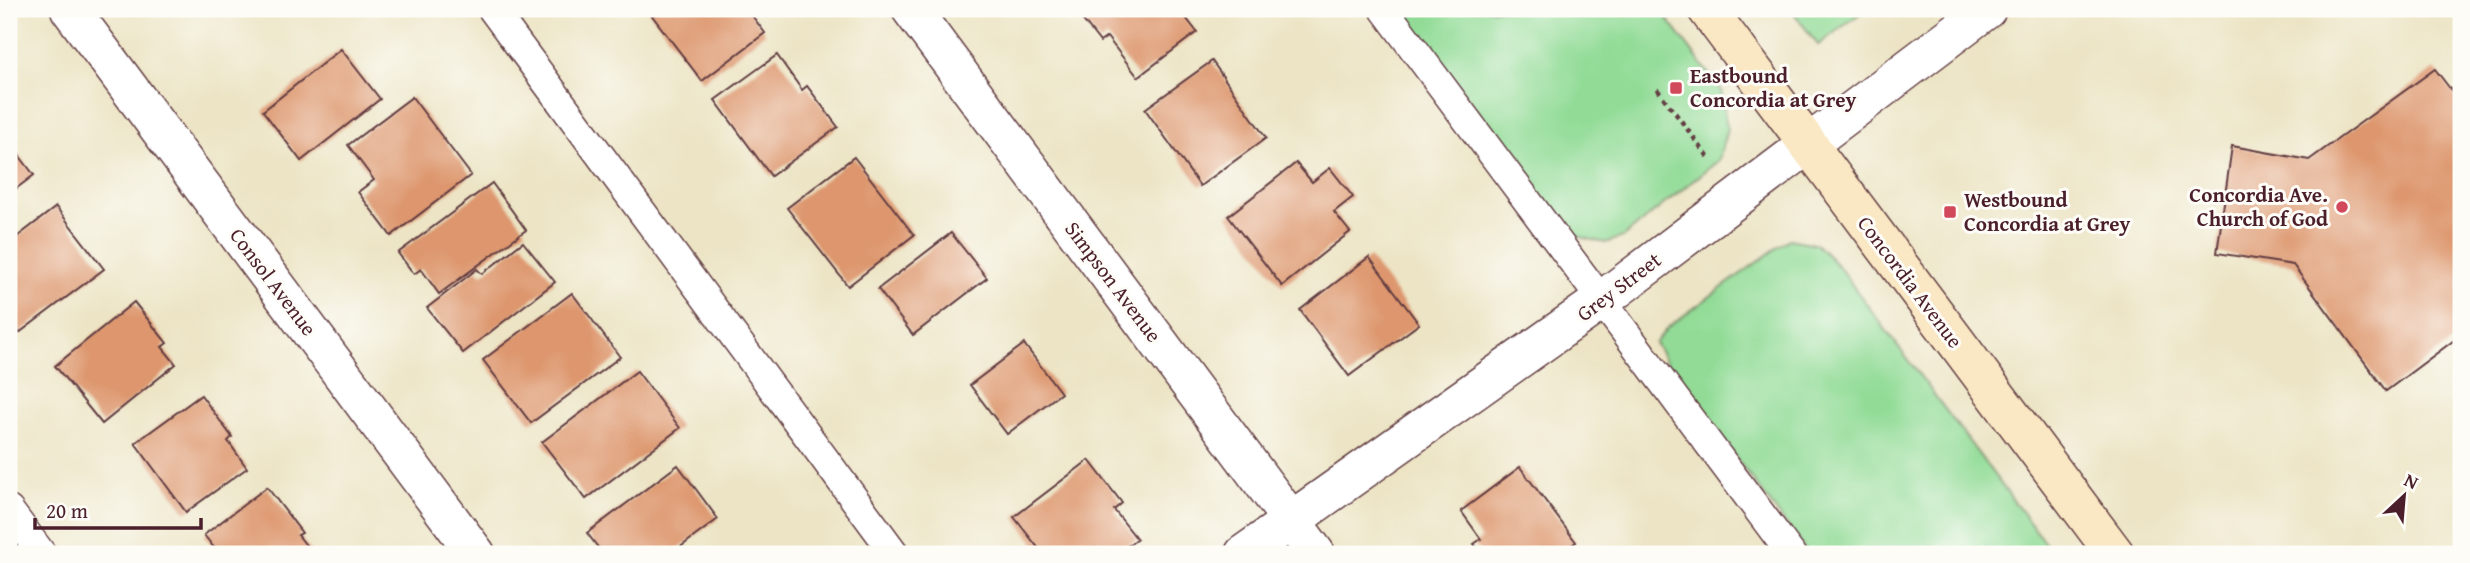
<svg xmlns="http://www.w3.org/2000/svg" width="2470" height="563" font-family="'Gentium Book Plus',serif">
<rect width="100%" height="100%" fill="#fdfcf7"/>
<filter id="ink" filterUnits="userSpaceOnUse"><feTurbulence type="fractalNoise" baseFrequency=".0143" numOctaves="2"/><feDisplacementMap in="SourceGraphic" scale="14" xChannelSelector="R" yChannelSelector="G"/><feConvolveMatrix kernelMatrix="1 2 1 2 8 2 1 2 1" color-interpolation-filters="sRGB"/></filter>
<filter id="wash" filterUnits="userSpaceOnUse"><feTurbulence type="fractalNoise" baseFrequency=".00686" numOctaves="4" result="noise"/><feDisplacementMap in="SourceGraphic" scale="28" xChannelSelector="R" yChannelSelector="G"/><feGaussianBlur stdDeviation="1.57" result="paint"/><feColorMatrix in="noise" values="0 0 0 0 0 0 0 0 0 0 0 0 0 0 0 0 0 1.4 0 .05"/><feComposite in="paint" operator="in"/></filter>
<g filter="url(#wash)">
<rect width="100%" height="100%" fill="#ece4c4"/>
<g fill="#91db96" stroke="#6e7d60" stroke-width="2">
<path d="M 1401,9 L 1660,9 L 1721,90 L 1727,129 L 1719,160 L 1623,237 L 1605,243 L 1573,235 L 1558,220 Z"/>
<path d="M 1791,9 L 1866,9 L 1818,45 Z"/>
<path d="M 1789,239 L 1816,244 L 1838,266 L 2053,554 L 1808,554 L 1671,371 L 1655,343 L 1668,327 Z"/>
</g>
<g id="blocks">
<g fill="#dd966d">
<path d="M 647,9 L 747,9 L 765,33 L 702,81 Z"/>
<path d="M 1074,9 L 1179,9 L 1197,32 L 1138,77 L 1107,37 L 1100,42 Z"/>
<path d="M 341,49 L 380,99 L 301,161 L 263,111 Z"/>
<path d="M 777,55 L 802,90 L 807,86 L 838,127 L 771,176 L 715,100 Z"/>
<path d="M 1212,61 L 1266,138 L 1200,186 L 1145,109 Z"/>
<path d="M 2435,69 L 2461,103 L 2461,335 L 2386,391 L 2293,265 L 2217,253 L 2232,146 L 2309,160 Z"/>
<path d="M 412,97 L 471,175 L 391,236 L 358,192 L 374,180 L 348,145 Z"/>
<path d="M 9,142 L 34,175 L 9,194 Z"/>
<path d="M 854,157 L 914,235 L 848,286 L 787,208 Z"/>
<path d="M 1296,163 L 1312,182 L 1330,168 L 1353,197 L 1334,212 L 1350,232 L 1282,286 L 1228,216 Z"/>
<path d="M 492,183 L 526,230 L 439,294 L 421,269 L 414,274 L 398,253 Z"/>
<path d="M 56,207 L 104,269 L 19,333 L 9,319 L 9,243 Z"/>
<path d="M 951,233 L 987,278 L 913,335 L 878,289 Z"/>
<path d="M 523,242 L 555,282 L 463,353 L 427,308 L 477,269 L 482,274 Z"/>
<path d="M 1369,257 L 1419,324 L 1349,376 L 1300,310 Z"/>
<path d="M 572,293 L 620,357 L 531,423 L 483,360 Z"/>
<path d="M 134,302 L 167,343 L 162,347 L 176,364 L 102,424 L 55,366 Z"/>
<path d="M 1024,344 L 1061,393 L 1007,434 L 970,385 Z"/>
<path d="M 637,371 L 680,428 L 586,499 L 542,442 Z"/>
<path d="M 201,395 L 232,437 L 228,441 L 247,468 L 186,512 L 135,443 Z"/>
<path d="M 1089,460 L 1122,503 L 1114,510 L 1137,539 L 1117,554 L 1043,554 L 1014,517 Z"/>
<path d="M 678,465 L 718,519 L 671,554 L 603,554 L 587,533 Z"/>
<path d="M 1520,467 L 1576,542 L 1559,554 L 1482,554 L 1474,544 L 1481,539 L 1461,511 Z"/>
<path d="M 267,487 L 302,533 L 298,535 L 313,554 L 219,554 L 204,535 Z"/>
</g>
</g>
</g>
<g filter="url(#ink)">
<use href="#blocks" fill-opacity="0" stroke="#623d42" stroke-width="2"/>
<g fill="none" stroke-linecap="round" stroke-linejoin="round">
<g stroke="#623d42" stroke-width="31">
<g id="service">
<path d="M 492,9 L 895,554"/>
<path d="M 1384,9 L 1791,554"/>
<path d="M 9,510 L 42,554"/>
</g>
</g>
<g stroke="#623d42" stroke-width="41">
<g id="minor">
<path d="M 70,9 L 476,554"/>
<path d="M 911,9 L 1316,554"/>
</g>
</g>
<g stroke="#623d42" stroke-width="41">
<path id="tertiary" d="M 1244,554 L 1601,301 L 1987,9"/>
</g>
<g stroke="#623d42" stroke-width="41">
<path id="secondary" d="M 1707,9 L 2115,554"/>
</g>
<path stroke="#623d42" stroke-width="4.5" stroke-dasharray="5 5" stroke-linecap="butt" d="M 1657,89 L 1709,158"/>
<use href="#service" stroke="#fff" stroke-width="28"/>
<use href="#minor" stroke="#fff" stroke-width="38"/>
<use href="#tertiary" stroke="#fff" stroke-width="38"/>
<use href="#secondary" stroke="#fae7c3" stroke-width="38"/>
</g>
</g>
<g fill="#d1495b" stroke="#fdfcf7" stroke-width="2.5">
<rect x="1669" y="81" width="14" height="14" rx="3.5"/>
<circle cx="2342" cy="207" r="7"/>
<rect x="1943" y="205" width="14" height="14" rx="3.5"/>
</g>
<g text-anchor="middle" stroke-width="6" stroke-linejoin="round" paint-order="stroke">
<g font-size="21" font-weight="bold" fill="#4a1f2b" stroke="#fdfcf7" text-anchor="start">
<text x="1690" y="83">Eastbound<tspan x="1690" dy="24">Concordia at Grey</tspan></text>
<text x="2328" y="202" text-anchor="end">Concordia Ave.<tspan x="2328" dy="24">Church of God</tspan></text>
<text x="1964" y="207">Westbound<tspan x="1964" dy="24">Concordia at Grey</tspan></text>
</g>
<g font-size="21" fill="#4a1f2b" stroke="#fdfcf7">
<text transform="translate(273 282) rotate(53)" y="7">Consol Avenue</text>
<text transform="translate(1113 282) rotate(53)" y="7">Simpson Avenue</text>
<text transform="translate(1910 282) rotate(53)" y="7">Concordia Avenue</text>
<text transform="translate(1619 287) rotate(-37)" y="7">Grey Street</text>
</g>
</g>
<rect width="2470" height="563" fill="none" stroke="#fdfcf7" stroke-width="35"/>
<g transform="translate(2404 496) rotate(26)" stroke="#fdfcf7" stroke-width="5" paint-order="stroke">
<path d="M0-5L12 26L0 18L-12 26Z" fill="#4a1f2b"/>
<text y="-10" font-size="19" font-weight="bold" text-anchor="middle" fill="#4a1f2b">N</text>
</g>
<path d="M35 518v10h166v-10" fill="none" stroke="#4a1f2b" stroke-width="3.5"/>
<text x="46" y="518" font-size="21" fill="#4a1f2b" stroke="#fdfcf7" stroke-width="5" paint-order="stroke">20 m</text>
</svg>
